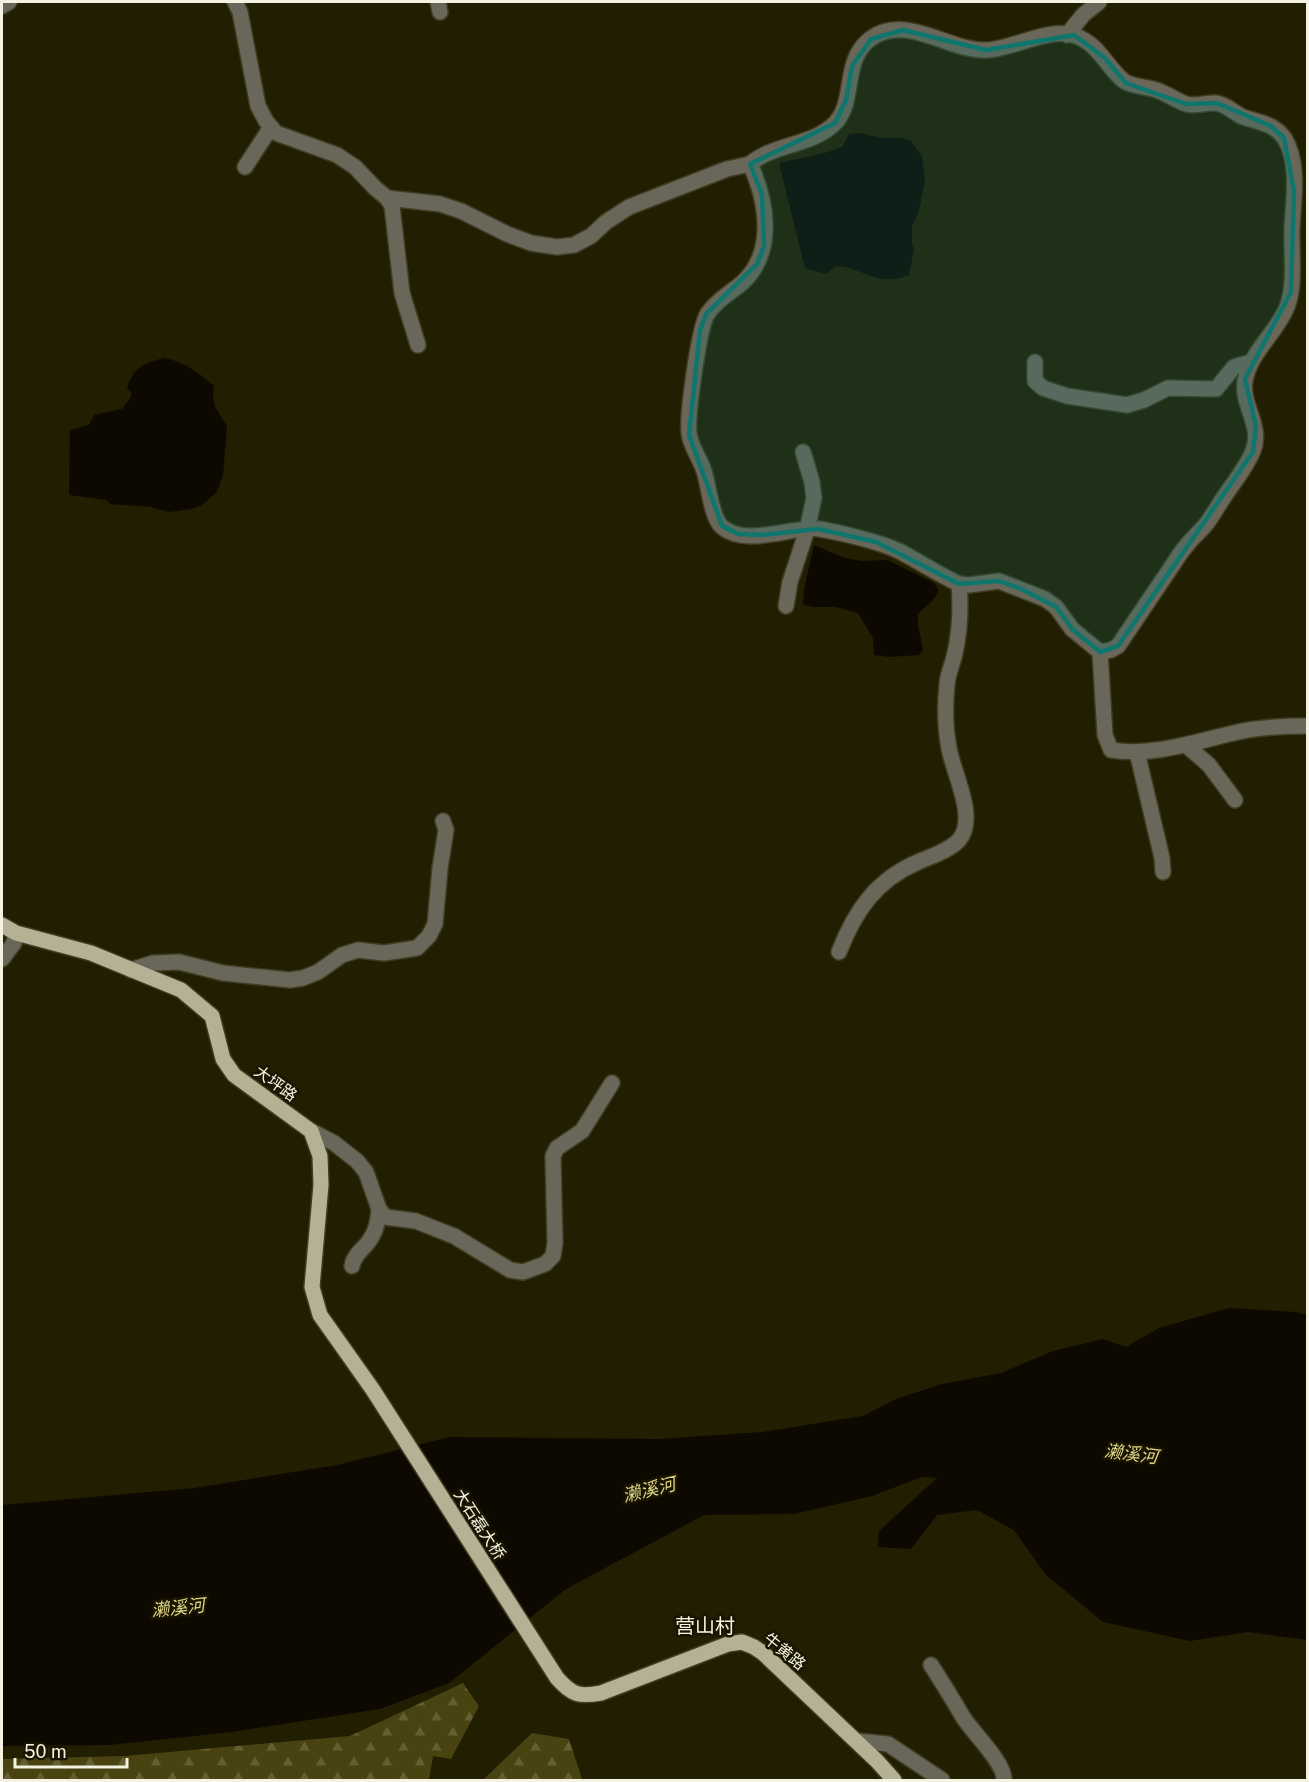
<svg xmlns="http://www.w3.org/2000/svg" width="1309" height="1782" font-family="'Public Sans','Noto Sans SC',sans-serif">
<defs>
<pattern id="forest-firs" width="22" height="20" patternUnits="userSpaceOnUse" patternTransform="scale(1.5)"><rect width="22" height="20" fill="#494211"/><path d="M5 1l3.5 6h-7zM16 11l3.5 6h-7z" fill="#645e33"/></pattern>
</defs>
<rect width="100%" height="100%" fill="#221e02"/>
<g fill="url(#forest-firs)">
<path d="M 463,1683 L 479,1706 L 451,1759 L 433,1756 L 429,1780 L 2,1780 L 2,1759 L 125,1756 L 350,1736 Z"/>
<path d="M 532,1733 L 569,1739 L 582,1779 L 696,1779 L 696,1780 L 483,1780 Z"/>
</g>
<g fill="#0d0900">
<path d="M 859,133 L 881,138 L 903,138 L 911,141 L 922,156 L 925,180 L 919,211 L 912,226 L 912,244 L 914,249 L 909,275 C 874,288 865,267 835,266 L 826,274 L 805,268 L 779,163 L 825,153 L 842,147 L 849,134 Z"/>
<path d="M 164,358 C 185,362 198,372 214,386 L 213,397 L 215,407 L 227,426 L 223,476 L 216,493 L 202,505 L 192,509 L 177,511 L 169,512 L 150,507 L 110,504 L 107,500 L 69,495 L 70,430 L 89,425 L 94,415 L 122,409 L 131,397 L 131,392 L 127,388 C 133,367 145,363 164,358 Z"/>
<path d="M 814,545 L 845,558 L 861,561 L 888,560 L 934,583 L 939,591 L 934,599 L 918,614 L 918,624 L 923,650 L 919,655 L 889,657 L 874,655 L 873,638 L 858,613 L 836,607 L 812,607 L 803,604 L 804,589 Z"/>
<path d="M 1229,1308 L 1296,1312 L 1307,1315 L 1307,1640 L 1248,1632 L 1190,1641 L 1103,1622 L 1045,1574 L 1014,1530 L 977,1510 L 937,1515 L 911,1549 L 878,1547 L 879,1531 L 937,1478 L 922,1477 L 872,1496 L 794,1514 L 704,1515 L 566,1589 L 449,1683 L 380,1709 L 232,1732 L 109,1745 L 2,1746 L 2,1505 L 194,1488 L 337,1465 L 450,1437 L 659,1439 L 762,1432 L 863,1416 L 896,1399 L 942,1384 L 1001,1373 L 1053,1351 L 1103,1339 L 1126,1347 L 1159,1328 Z"/>
</g>
<g fill="none" stroke-linecap="round" stroke-linejoin="round">
<g stroke="#3f3c21" stroke-width="18">
<g id="minor">
<path d="M 235,2 L 240,12 L 258,106 L 266,121 L 276,133 L 337,155 L 355,167 L 375,188 L 387,198 L 440,204 L 461,211 L 507,234 L 531,243 L 557,247 L 574,245 L 591,236 L 606,222 L 629,207 L 727,169 L 750,164 C 767,201 776,252 742,283 C 730,293 717,300 708,313 C 699,325 687,416 689,433 C 690,446 700,458 704,471 C 709,486 711,517 722,527 C 747,548 793,525 820,529 C 842,533 880,542 899,551 C 920,562 939,575 959,584 L 969,585 L 999,581 L 1045,599 L 1056,607 L 1072,629 L 1100,652 L 1105,735 L 1111,750 C 1154,757 1197,741 1238,732 C 1261,727 1284,726 1308,726"/>
<path d="M 438,2 L 440,12"/>
<path d="M 2,6 L 9,2"/>
<path d="M 1067,35 L 1083,15 L 1099,2"/>
<path d="M 750,164 C 774,143 814,146 836,122 C 856,99 842,61 870,39 C 906,12 949,52 987,50 C 1013,49 1051,26 1076,36 C 1100,45 1107,68 1124,81 C 1131,86 1145,87 1153,89 C 1165,92 1175,100 1186,104 C 1196,107 1206,102 1216,103 C 1226,104 1234,113 1243,117 C 1259,122 1275,124 1285,139 C 1300,165 1293,201 1292,229 C 1291,254 1296,284 1287,307 C 1276,334 1250,352 1245,381 C 1241,405 1263,426 1253,451 C 1246,468 1234,482 1224,497 C 1218,506 1213,515 1207,523 C 1201,531 1193,537 1187,545 C 1179,554 1173,565 1166,575 C 1150,599 1134,622 1118,646 L 1111,650 L 1100,652"/>
<path d="M 245,167 L 271,127"/>
<path d="M 387,198 L 392,206 L 402,293 L 418,345"/>
<path d="M 1035,362 L 1035,381 L 1043,388 L 1067,396 L 1127,405 L 1144,400 L 1168,388 L 1216,389 L 1234,367 L 1251,362"/>
<path d="M 786,606 L 790,582 L 807,530 L 814,498 L 812,482 L 803,452"/>
<path d="M 1186,745 L 1209,765 L 1235,800"/>
<path d="M 1137,752 L 1162,858 L 1163,872"/>
<path d="M 839,952 C 855,911 876,880 918,862 C 931,856 949,851 959,840 C 978,818 953,773 949,748 C 945,728 945,704 947,684 C 948,673 953,663 955,653 C 960,630 961,607 959,584"/>
<path d="M 2,959 L 14,943 L 16,933"/>
<path d="M 131,970 L 153,963 L 179,962 L 223,973 L 290,980 L 303,978 L 318,972 L 342,955 L 358,950 L 384,953 L 417,948 L 429,936 L 435,924 L 440,868 L 446,830 L 443,821"/>
<path d="M 311,1131 L 334,1143 L 357,1161 L 366,1172 L 379,1209 L 385,1217 L 416,1221 L 436,1229 L 454,1236 L 510,1270 L 523,1272 L 545,1264 L 553,1256 L 555,1243 L 553,1156 L 557,1148 L 582,1131 L 612,1083"/>
<path d="M 352,1266 C 354,1253 365,1249 371,1238 C 377,1229 378,1219 379,1209"/>
<path d="M 931,1665 C 942,1682 953,1700 963,1717 C 973,1733 1005,1763 1004,1780"/>
<path d="M 857,1741 L 888,1744 L 942,1780"/>
</g>
</g>
<g stroke="#3f3c21" stroke-width="18">
<path id="major" d="M 2,925 L 16,933 L 91,953 L 181,990 L 212,1016 L 223,1059 L 234,1075 L 311,1131 L 320,1156 L 321,1185 L 312,1287 L 320,1315 L 373,1390 L 557,1678 C 572,1695 579,1697 601,1693 L 728,1644 L 742,1642 L 754,1647 L 763,1653 L 877,1761 L 894,1780"/>
</g>
<use href="#minor" stroke="#686759" stroke-width="15"/>
<use href="#major" stroke="#b5b195" stroke-width="15"/>
</g>
<path fill="#0f766e" fill-opacity="0.2" stroke="#0f766e" stroke-width="4.5" stroke-linejoin="round" d="M 903,30 L 986,50 L 1074,35 L 1104,57 L 1126,83 L 1186,104 L 1217,103 L 1271,126 L 1284,138 L 1294,191 L 1291,292 L 1245,379 L 1256,426 L 1253,452 L 1118,646 L 1100,652 L 1072,629 L 1056,607 L 1021,589 L 999,581 L 959,584 L 876,542 L 818,529 L 762,535 L 738,534 L 722,526 L 689,435 L 700,330 L 706,314 L 757,264 L 764,246 L 762,195 L 750,164 L 835,123 L 846,100 L 852,66 L 871,39 Z"/>
<g text-anchor="middle" stroke-width="5" stroke-linejoin="round" paint-order="stroke">
<g font-size="16" fill="#f4f2e1" stroke="#191500">
<text transform="translate(276 1083) rotate(36)" y="6">大坪路</text>
<text transform="translate(480 1524) rotate(57)" y="6">大石磊大桥</text>
<text transform="translate(785 1651) rotate(39)" y="6">牛黄路</text>
</g>
<g font-size="18" font-style="italic" fill="#dfd485" stroke="#191500">
<text transform="translate(1131 1454) rotate(7)" y="6">濑溪河</text>
<text transform="translate(649 1490) rotate(-14)" y="6">濑溪河</text>
<text transform="translate(178 1608) rotate(-6)" y="6">濑溪河</text>
</g>
<g font-size="20" fill="#f4f2e1" stroke="#191500">
<text x="705" y="1633">营山村</text>
</g>
</g>
<rect width="1309" height="1782" fill="none" stroke="#f4f2e1" stroke-width="6"/>
<path d="M15 1758v9h112v-9" fill="none" stroke="#f4f2e1" stroke-width="3"/>
<text x="24" y="1758" font-size="18" fill="#f4f2e1" stroke="#191500" stroke-width="4.5" paint-order="stroke">50 m</text>
</svg>
